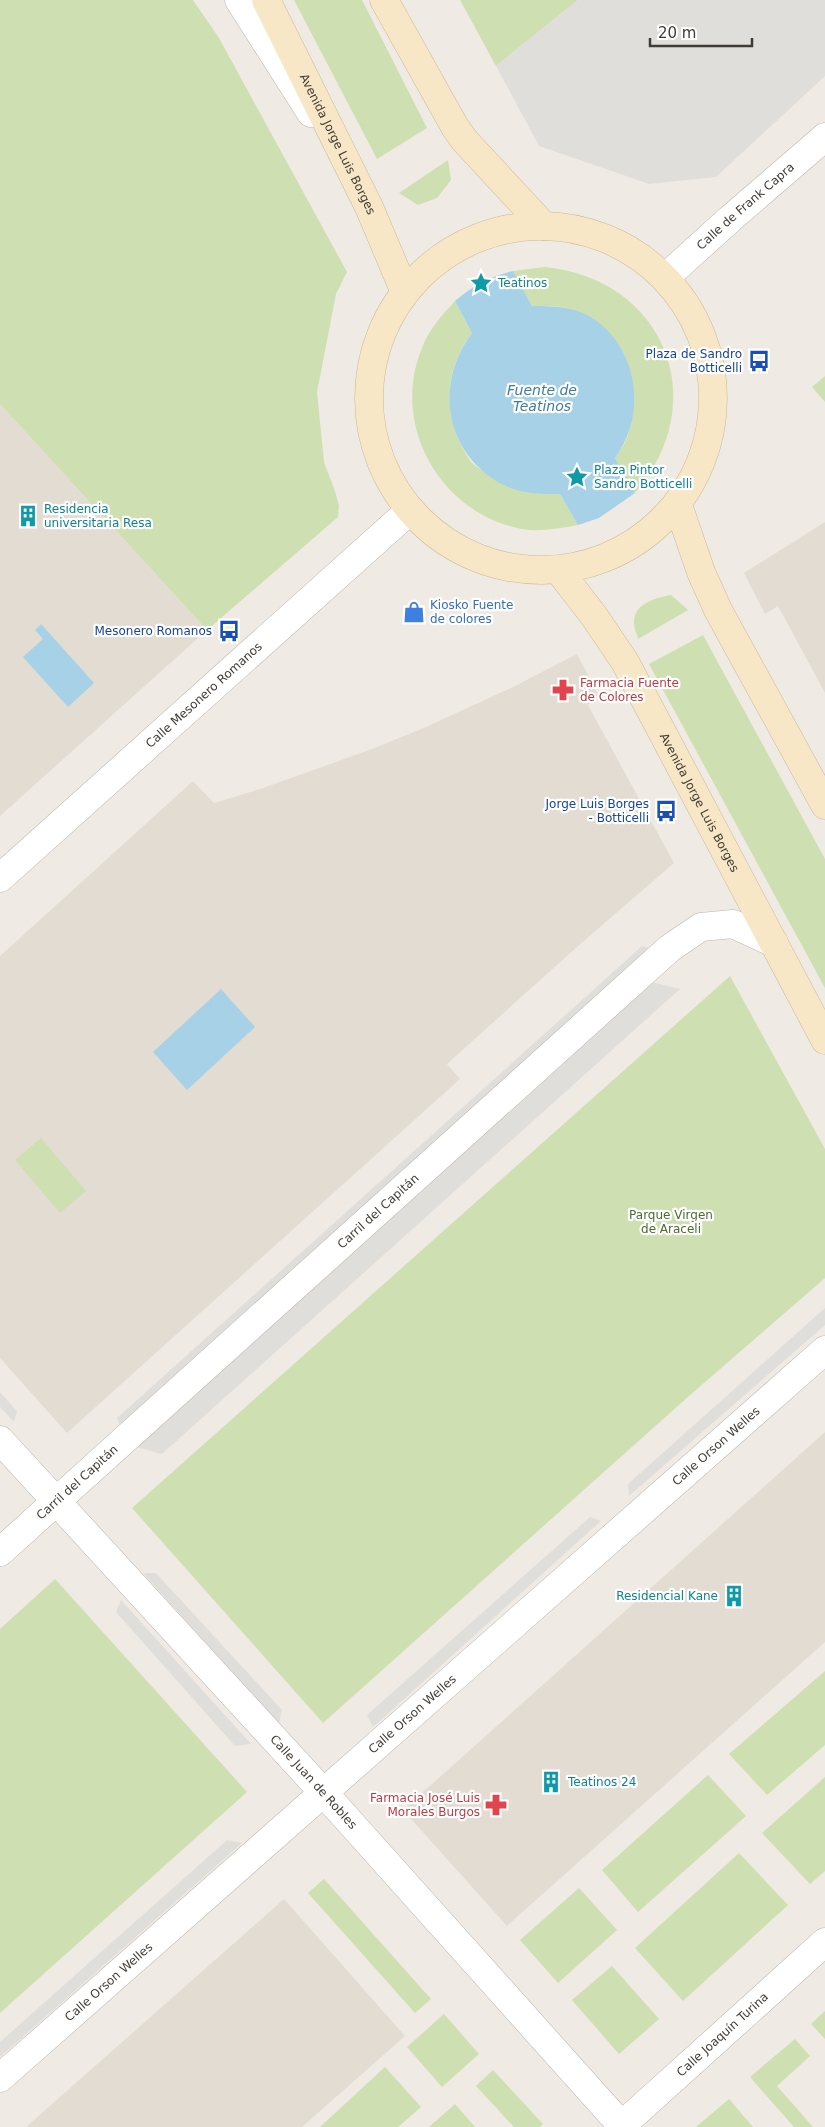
<svg xmlns="http://www.w3.org/2000/svg" width="825" height="2127" font-family="'DejaVu Sans',sans-serif">
<rect width="100%" height="100%" fill="#efebe4"/>
<g fill="#e3dcd2">
<path d="M 0,404 L 207,630 L 0,816 Z"/>
<path d="M 825,522 L 825,693 L 778,606 L 765,614 L 744,573 Z"/>
<path d="M 577,654 L 600,698 L 588,705 L 674,863 L 577,947 L 447,1064 L 460,1079 L 67,1433 L 0,1358 L 0,956 L 193,781 L 214,803 L 263,788 L 372,749 L 426,727 L 515,686 Z"/>
<path d="M 825,1432 L 825,1642 L 507,1926 L 403,1810 Z"/>
<path d="M 284,1899 L 405,2036 L 302,2127 L 26,2127 Z"/>
</g>
<g fill="#cedfb1">
<path d="M 0,0 L 193,0 L 219,38 L 347,272 L 336,294 L 317,392 L 324,462 L 335,491 L 339,506 L 338,517 L 207,630 L 0,404 Z"/>
<path d="M 294,0 L 362,0 L 427,128 L 377,159 Z"/>
<path d="M 460,0 L 578,0 L 496,66 Z"/>
<path d="M 448,160 L 451,180 L 437,198 L 418,205 L 399,193 Z"/>
<path d="M 545,267 C 665,279 714,402 635,493 L 615,458 C 633,434 632,421 630,393 C 629,382 630,368 626,359 C 619,338 591,315 570,309 C 557,305 545,306 532,306 L 513,271 Z"/>
<path d="M 455,301 L 472,333 C 446,366 443,408 461,445 C 465,452 470,463 477,467 C 486,474 502,477 513,481 C 531,489 541,495 560,494 L 578,525 C 562,528 545,531 529,530 C 443,519 389,427 422,348 C 429,329 442,315 455,301 Z"/>
<path d="M 825,376 L 825,402 L 812,387 Z"/>
<path d="M 671,595 L 688,610 L 638,639 C 637,634 634,628 634,624 C 633,603 656,598 671,595 Z"/>
<path d="M 703,635 L 825,859 L 825,988 L 649,664 Z"/>
<path d="M 730,976 L 825,1149 L 825,1278 L 689,1396 L 323,1723 L 132,1508 Z"/>
<path d="M 41,1138 L 86,1191 L 60,1213 L 15,1160 Z"/>
<path d="M 55,1579 L 247,1792 L 0,2013 L 0,1629 Z"/>
<path d="M 825,1671 L 825,1745 L 767,1795 L 729,1754 Z"/>
<path d="M 708,1775 L 746,1816 L 638,1912 L 602,1870 Z"/>
<path d="M 825,1777 L 825,1871 L 810,1884 L 762,1833 Z"/>
<path d="M 739,1853 L 788,1905 L 683,2001 L 635,1948 Z"/>
<path d="M 324,1879 L 431,1999 L 415,2013 L 308,1893 Z"/>
<path d="M 579,1888 L 617,1930 L 558,1983 L 520,1940 Z"/>
<path d="M 612,1966 L 659,2019 L 619,2054 L 572,2000 Z"/>
<path d="M 825,2011 L 825,2039 L 811,2024 Z"/>
<path d="M 444,2014 L 479,2054 L 442,2087 L 407,2047 Z"/>
<path d="M 795,2039 L 810,2056 L 777,2086 L 813,2127 L 794,2127 L 750,2077 Z"/>
<path d="M 385,2067 L 421,2107 L 398,2127 L 320,2127 Z"/>
<path d="M 493,2070 L 543,2124 L 540,2127 L 514,2127 L 476,2086 Z"/>
<path d="M 729,2099 L 753,2127 L 696,2127 Z"/>
<path d="M 455,2104 L 475,2127 L 429,2127 Z"/>
</g>
<g fill="#e0dedb">
<path d="M 578,0 L 825,0 L 825,76 L 716,177 L 649,184 L 539,146 L 496,66 Z"/>
<path d="M 642,946 L 654,949 L 120,1427 L 117,1418 Z"/>
<path d="M 652,982 L 680,989 L 162,1454 L 129,1445 Z"/>
<path d="M 825,1308 L 825,1325 L 629,1496 L 628,1484 Z"/>
<path d="M 0,1392 L 17,1411 L 14,1422 L 0,1407 Z"/>
<path d="M 590,1517 L 601,1521 L 373,1727 L 367,1715 Z"/>
<path d="M 143,1573 L 156,1573 L 282,1710 L 279,1724 Z"/>
<path d="M 121,1600 L 251,1744 L 235,1746 L 116,1612 Z"/>
<path d="M 227,1840 L 242,1843 L 0,2057 L 0,2042 Z"/>
</g>
<g fill="#a6d1e6">
<path d="M 513,271 L 532,306 C 551,306 571,306 589,316 C 638,345 648,413 615,458 L 635,493 L 599,518 L 578,525 L 560,494 C 543,494 524,494 508,487 C 446,459 432,386 472,333 L 455,301 C 472,286 491,276 513,271 Z"/>
<path d="M 41,624 L 94,683 L 68,707 L 23,657 L 43,639 L 35,630 Z"/>
<path d="M 221,989 L 255,1027 L 187,1090 L 153,1052 Z"/>
</g>
<g fill="none" stroke-linecap="round" stroke-linejoin="round">
<g stroke="#bcb4aa" stroke-width="29">
<g id="minor">
<path d="M 239,0 L 311,113"/>
<path id="s1" d="M 0,1440 L 323,1792 L 623,2127"/>
<path id="s2" d="M 0,1552 L 670,948 L 701,927 L 733,924 L 774,943"/>
<path id="s3" d="M 620,2127 L 825,1942"/>
</g>
</g>
<g stroke="#bcb4aa" stroke-width="29">
<g id="tertiary">
<path id="s4" d="M 667,276 L 730,219 L 825,137"/>
<path id="s5" d="M 0,878 L 408,512"/>
<path id="s6" d="M 0,2078 L 825,1350"/>
</g>
</g>
<g stroke="#cab998" stroke-width="29">
<g id="secondary">
<path id="s7" d="M 266,0 L 369,207 L 404,290"/>
<path d="M 384,0 L 455,127 L 465,141 L 544,226"/>
<circle cx="541" cy="398" r="172"/>
<path d="M 678,505 L 701,572 L 718,610 L 825,805"/>
<path id="s8" d="M 560,572 L 594,616 L 625,662 L 825,1040"/>
</g>
</g>
<use href="#minor" stroke="#fff" stroke-width="28"/>
<use href="#tertiary" stroke="#fff" stroke-width="28"/>
<use href="#secondary" stroke="#f7e7c6" stroke-width="28"/>
</g>
<defs>
<g id="sight-bare" transform="scale(1.725)"><path d="M0-6L1.8-2.2L6-1.7L2.9 1.2L3.7 5.4L0 3.3L-3.7 5.4L-2.9 1.2L-6-1.7L-1.8-2.2Z" fill="#0f9aa8" stroke="#fff" stroke-width="2.5" paint-order="stroke"/></g>
<g id="bus-bare" transform="scale(1.725)"><path d="M-5-6H5V4H4V6H2V4H-2V6H-4V4H-5ZM-3.5-4V0h7V-4ZM-3.5 1.2v1.5H-2V1.2ZM2 1.2v1.5H3.5V1.2Z" fill="#1a4fb4" stroke="#fff" stroke-width="2.5" paint-order="stroke"/></g>
<g id="building-bare" transform="scale(1.725)"><path d="M-4-6H4V6H1V3H-1V6H-4ZM-2.5-4.3h1.7v1.8h-1.7ZM.8-4.3h1.7v1.8H.8ZM-2.5-1h1.7V.8h-1.7ZM.8-1h1.7V.8H.8Z" fill="#0f9aa8" stroke="#fff" stroke-width="2.5" paint-order="stroke"/></g>
<g id="shop-bare" transform="scale(1.725)"><path d="M-5-2.5h2.3a2.7 3.5 0 0 1 5.4 0H5L5.5 6h-11ZM-1.5-2.5h3a1.5 2.3 0 0 0-3 0Z" fill="#3f7fe0" stroke="#fff" stroke-width="2.5" paint-order="stroke"/></g>
<g id="pharmacy-bare" transform="scale(1.725)"><path d="M-2-6h4v4h4v4h-4v4h-4v-4h-4v-4h4Z" fill="#e0444e" stroke="#fff" stroke-width="2.5" paint-order="stroke"/></g>
</defs>
<g fill-rule="evenodd">
<use href="#sight-bare" x="481" y="283"/>
<use href="#bus-bare" x="759" y="361"/>
<use href="#sight-bare" x="577" y="477"/>
<use href="#building-bare" x="28" y="516"/>
<use href="#shop-bare" x="414" y="612"/>
<use href="#bus-bare" x="229" y="631"/>
<use href="#pharmacy-bare" x="563" y="690"/>
<use href="#bus-bare" x="666" y="811"/>
<use href="#building-bare" x="734" y="1596"/>
<use href="#building-bare" x="551" y="1782"/>
<use href="#pharmacy-bare" x="496" y="1805"/>
</g>
<g text-anchor="middle" stroke-width="4.5" stroke-linejoin="round" paint-order="stroke">
<g font-size="12" fill="#403b34" stroke="#fff">
<text dy="4" stroke="none"><textPath href="#s7" startOffset="161">Avenida Jorge Luis Borges</textPath></text>
<text dy="4" stroke="none"><textPath href="#s4" startOffset="105">Calle de Frank Capra</textPath></text>
<text dy="4" stroke="none"><textPath href="#s5" startOffset="274">Calle Mesonero Romanos</textPath></text>
<text dy="4" stroke="none"><textPath href="#s8" startOffset="270">Avenida Jorge Luis Borges</textPath></text>
<text dy="4" stroke="none"><textPath href="#s2" startOffset="509">Carril del Capitán</textPath></text>
<text dy="4" stroke="none"><textPath href="#s6" startOffset="955">Calle Orson Welles</textPath></text>
<text dy="4" stroke="none"><textPath href="#s2" startOffset="104">Carril del Capitán</textPath></text>
<text dy="4" stroke="none"><textPath href="#s6" startOffset="550">Calle Orson Welles</textPath></text>
<text dy="4" stroke="none"><textPath href="#s1" startOffset="464">Calle Juan de Robles</textPath></text>
<text dy="4" stroke="none"><textPath href="#s6" startOffset="145">Calle Orson Welles</textPath></text>
<text dy="4" stroke="none"><textPath href="#s3" startOffset="138">Calle Joaquín Turina</textPath></text>
</g>
<g font-size="12" fill="#0d838f" stroke="#fff" text-anchor="start">
<text x="498" y="287">Teatinos</text>
<text x="594" y="474">Plaza Pintor<tspan x="594" dy="14">Sandro Botticelli</tspan></text>
<text x="44" y="513">Residencia<tspan x="44" dy="14">universitaria Resa</tspan></text>
<text x="718" y="1600" text-anchor="end">Residencial Kane</text>
<text x="568" y="1786">Teatinos 24</text>
</g>
<g font-size="12" fill="#164399" stroke="#fff" text-anchor="end">
<text x="742" y="358">Plaza de Sandro<tspan x="742" dy="14">Botticelli</tspan></text>
<text x="212" y="635">Mesonero Romanos</text>
<text x="649" y="808">Jorge Luis Borges<tspan x="649" dy="14">- Botticelli</tspan></text>
</g>
<g font-size="12" fill="#366cbe" stroke="#fff" text-anchor="start">
<text x="430" y="609">Kiosko Fuente<tspan x="430" dy="14">de colores</tspan></text>
</g>
<g font-size="12" fill="#be3a42" stroke="#fff" text-anchor="start">
<text x="580" y="687">Farmacia Fuente<tspan x="580" dy="14">de Colores</tspan></text>
<text x="480" y="1802" text-anchor="end">Farmacia José Luis<tspan x="480" dy="14">Morales Burgos</tspan></text>
</g>
<g font-size="12" fill="#4b6a30" stroke="#fff">
<text x="671" y="1219">Parque Virgen<tspan x="671" dy="14">de Araceli</tspan></text>
</g>
<g font-size="14" font-style="italic" fill="#3c7d9e" stroke="#fff">
<text x="542" y="395">Fuente de<tspan x="542" dy="16">Teatinos</tspan></text>
</g>
</g>
<path d="M650 38v8h102v-8" fill="none" stroke="#403b34" stroke-width="2.5"/>
<text x="658" y="38" font-size="15" fill="#403b34" stroke="#ffffff" stroke-width="4" paint-order="stroke">20 m</text>
</svg>
